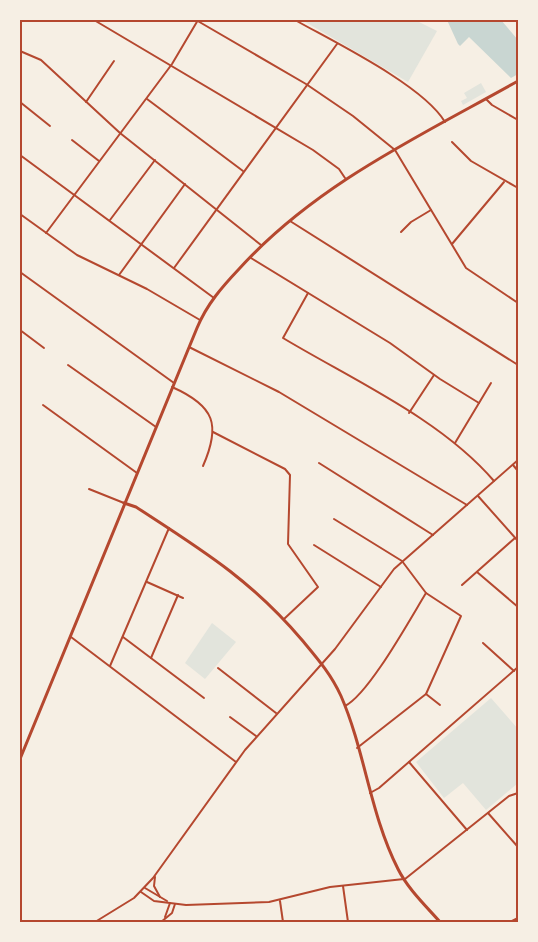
<svg xmlns="http://www.w3.org/2000/svg" width="538" height="942" font-family="'Open Sans',sans-serif">
<rect width="100%" height="100%" fill="#f6efe4"/>
<g fill="#e2e4dc">
<path d="M 302,20 L 415,20 L 437,31 L 408,82 Z"/>
<path d="M 481,83 L 486,92 L 463,105 L 461,101 L 467,98 L 464,93 Z"/>
<path d="M 212,623 L 236,642 L 205,679 L 185,663 Z"/>
<path d="M 491,698 L 518,729 L 518,783 L 486,810 L 463,783 L 444,798 L 416,762 Z"/>
</g>
<path fill="#c9d6d2" d="M 447,20 L 501,20 L 518,40 L 518,74 L 511,78 L 469,37 L 460,46 L 458,44 Z"/>
<g fill="none" stroke-linecap="round" stroke-linejoin="round">
<g stroke="#b5482f" stroke-width="2">
<path d="M 94,20 L 313,150 L 339,169 L 345,178"/>
<path d="M 196,20 L 306,84 L 353,116 L 395,150 L 466,268 L 518,303"/>
<path d="M 295,20 C 334,42 423,85 445,122"/>
<path d="M 20,51 L 41,60 L 120,133 L 261,245"/>
<path d="M 147,99 L 243,171"/>
<path d="M 486,99 L 492,105 L 518,120"/>
<path d="M 20,102 L 50,126"/>
<path d="M 86,102 L 114,61"/>
<path d="M 72,140 L 99,161"/>
<path d="M 452,142 L 471,161 L 518,188"/>
<path d="M 20,155 L 214,298"/>
<path d="M 20,214 L 77,255 L 147,289 L 200,320"/>
<path d="M 110,220 L 155,160"/>
<path d="M 290,221 L 518,365"/>
<path d="M 401,232 L 411,222 L 431,210"/>
<path d="M 46,233 L 172,64 L 198,20"/>
<path d="M 452,244 L 504,182"/>
<path d="M 251,258 L 390,343 L 440,379 L 479,403"/>
<path d="M 174,268 L 337,44"/>
<path d="M 20,272 L 174,383"/>
<path d="M 119,275 L 185,184"/>
<path d="M 308,293 L 283,338 C 353,380 441,419 494,481"/>
<path d="M 20,330 L 44,348"/>
<path d="M 189,347 L 279,392 L 467,505"/>
<path d="M 68,365 L 156,427"/>
<path d="M 172,387 C 215,406 221,425 203,466"/>
<path d="M 43,405 L 137,473"/>
<path d="M 409,413 L 434,375"/>
<path d="M 213,432 L 285,469 L 290,475 L 288,544 L 318,587 L 284,619"/>
<path d="M 455,443 L 491,383"/>
<path d="M 319,463 L 433,535"/>
<path d="M 513,465 L 518,471"/>
<path d="M 89,489 L 124,503"/>
<path d="M 478,496 L 518,541"/>
<path d="M 334,519 L 402,561 L 426,593 L 461,616 L 426,694 L 357,748"/>
<path d="M 314,545 L 381,587"/>
<path d="M 477,572 L 518,607"/>
<path d="M 147,582 L 183,598"/>
<path d="M 462,585 L 515,538"/>
<path d="M 71,637 L 236,762"/>
<path d="M 123,637 L 204,698"/>
<path d="M 483,643 L 514,671"/>
<path d="M 151,658 L 178,595"/>
<path d="M 110,666 L 169,528"/>
<path d="M 218,668 L 276,713"/>
<path d="M 426,694 L 440,705"/>
<path d="M 345,706 C 369,694 410,619 426,593"/>
<path d="M 230,717 L 256,736"/>
<path d="M 409,762 L 467,830"/>
<path d="M 370,793 L 379,788 L 518,667"/>
<path d="M 488,813 L 518,847"/>
<path d="M 405,879 L 509,796 L 518,793"/>
<path d="M 343,886 L 348,922"/>
<path d="M 280,901 L 283,922"/>
<path d="M 165,917 L 170,903"/>
<path d="M 161,922 L 172,913 L 175,904"/>
<path d="M 510,922 L 518,918"/>
</g>
<g stroke="#b5482f" stroke-width="2">
<path d="M 155,877 L 154,886 L 160,897"/>
<path d="M 145,888 L 167,901"/>
<path d="M 141,892 L 154,901 L 186,905 L 269,902 L 330,887 L 404,879"/>
<path d="M 95,922 L 134,898 L 153,878 L 245,750 L 335,649 L 394,569 L 518,460"/>
</g>
<path stroke="#b5482f" stroke-width="3" d="M 124,503 L 136,507 C 202,550 250,579 302,640 C 317,658 331,674 341,696 C 365,751 370,814 398,869 C 408,889 425,905 440,922"/>
<path stroke="#b5482f" stroke-width="3" d="M 20,759 L 197,328 C 207,304 222,287 239,269 C 316,184 420,136 518,81"/>
</g>
<rect width="538" height="942" fill="none" stroke="#f6efe4" stroke-width="42"/>
<rect x="21" y="21" width="496" height="900" fill="none" stroke="#b5482f" stroke-width="2"/>
</svg>
